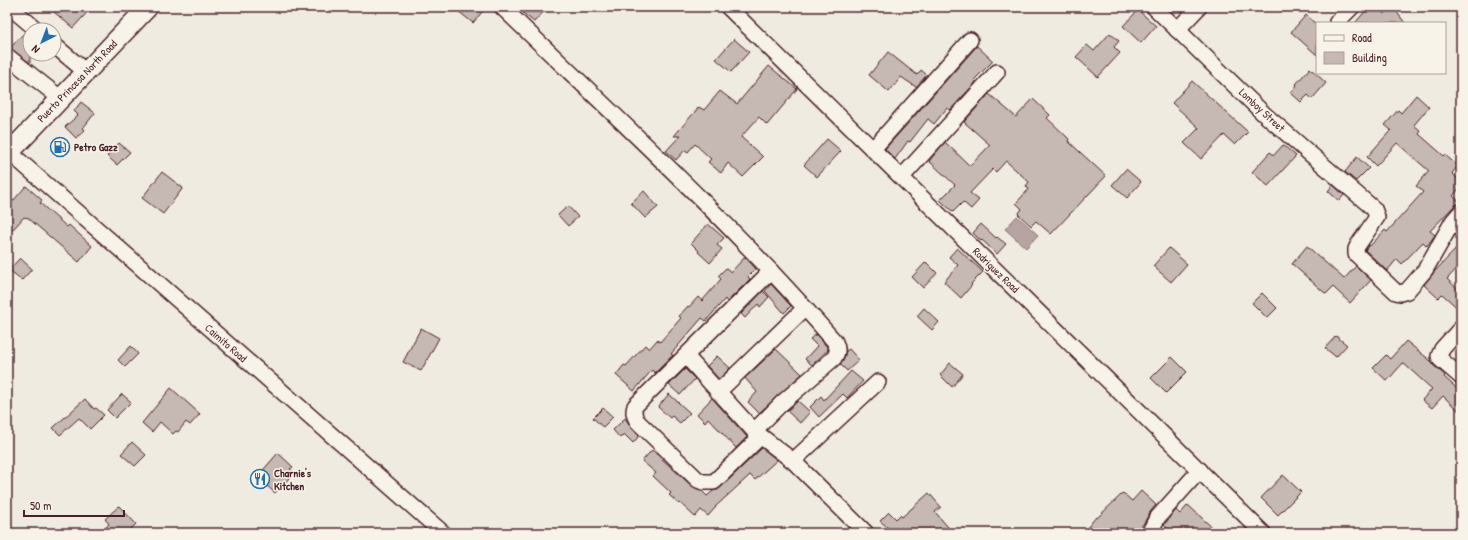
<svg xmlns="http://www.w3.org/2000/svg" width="1468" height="540" font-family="'Patrick Hand',sans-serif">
<rect width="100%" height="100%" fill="#f0ebe0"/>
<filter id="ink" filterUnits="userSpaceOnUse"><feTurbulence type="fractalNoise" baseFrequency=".025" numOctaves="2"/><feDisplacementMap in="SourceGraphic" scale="8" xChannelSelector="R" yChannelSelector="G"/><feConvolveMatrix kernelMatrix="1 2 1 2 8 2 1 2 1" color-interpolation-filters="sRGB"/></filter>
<g filter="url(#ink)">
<path fill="#b7a4a2" stroke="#8b6f72" d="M 1017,216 L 1038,235 L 1026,248 L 1005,229 Z"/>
<g fill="#c6b8b3" stroke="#4a1f2b">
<path d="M 48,7 L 92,7 L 73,28 Z"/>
<path d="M 453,7 L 486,7 L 473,23 Z"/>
<path d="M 528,7 L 548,7 L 534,22 L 523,13 Z"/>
<path d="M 1369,7 L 1377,7 L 1384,14 L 1393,7 L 1405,23 L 1355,23 Z"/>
<path d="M 1138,10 L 1156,26 L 1141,43 L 1123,26 Z"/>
<path d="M 1306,15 L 1317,25 L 1317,55 L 1291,32 Z"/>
<path d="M 25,32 L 30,36 L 30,63 L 10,48 Z"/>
<path d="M 1110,33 L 1119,41 L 1114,47 L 1120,53 L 1098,77 L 1076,57 L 1087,45 L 1094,51 Z"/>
<path d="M 734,39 L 749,52 L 731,72 L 716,59 Z"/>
<path d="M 977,46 L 993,61 L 974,80 L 976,82 L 950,110 L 947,108 L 934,124 L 928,119 L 910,142 L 908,141 L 895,159 L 885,149 Z"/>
<path d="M 888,52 L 917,75 L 921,70 L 927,75 L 916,87 L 901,77 L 889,92 L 869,75 Z"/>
<path d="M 769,66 L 797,89 L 767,125 L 759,117 L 741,137 L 763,157 L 743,177 L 728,163 L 721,173 L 708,162 L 711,159 L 695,144 L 688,152 L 685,150 L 676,160 L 666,151 L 680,136 L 674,136 L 699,107 L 704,110 L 720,91 L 737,104 Z"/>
<path d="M 1310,68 L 1326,83 L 1312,99 L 1308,95 L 1301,102 L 1291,93 L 1297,85 L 1296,84 Z"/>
<path d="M 1192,81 L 1248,132 L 1235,145 L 1224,135 L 1201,159 L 1184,143 L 1199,128 L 1172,103 Z"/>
<path d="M 989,94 L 1016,117 L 1033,99 L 1050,115 L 1047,118 L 1069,139 L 1068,141 L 1106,176 L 1051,234 L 1036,221 L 1031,226 L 1018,214 L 1022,209 L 1016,203 L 1029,189 L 1026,186 L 1029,182 L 1006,161 L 996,172 L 993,169 L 970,193 L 979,200 L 971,209 L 963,202 L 953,212 L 940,200 L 955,185 L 929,161 L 945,142 L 970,166 L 990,145 L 964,122 Z"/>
<path d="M 1416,95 L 1429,107 L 1414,125 L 1421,131 L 1419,134 L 1444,156 L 1445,155 L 1458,166 L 1452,173 L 1461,182 L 1461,186 L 1453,196 L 1461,203 L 1454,206 L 1430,231 L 1435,235 L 1427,246 L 1423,242 L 1402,264 L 1397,259 L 1387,271 L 1365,250 L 1369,245 L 1370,246 L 1385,230 L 1387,232 L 1423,192 L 1416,186 L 1429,171 L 1397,143 L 1376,166 L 1367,157 L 1391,130 L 1385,125 L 1398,110 L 1401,113 Z"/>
<path d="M 81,102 L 95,113 L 83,128 L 85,130 L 76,138 L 65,127 L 78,115 L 74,111 Z"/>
<path d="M 827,139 L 841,151 L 817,177 L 804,165 Z"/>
<path d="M 119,143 L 130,152 L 117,165 L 107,156 Z"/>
<path d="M 1283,145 L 1296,156 L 1268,186 L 1252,172 L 1270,152 L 1274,155 Z"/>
<path d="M 1357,157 L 1369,168 L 1356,181 L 1345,172 Z"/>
<path d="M 1126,169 L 1141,182 L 1127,198 L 1112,185 Z"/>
<path d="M 162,172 L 183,188 L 163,214 L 142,198 Z"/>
<path d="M 1333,185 L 1344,195 L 1339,201 L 1328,191 Z"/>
<path d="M 26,186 L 42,200 L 40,203 L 67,227 L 69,225 L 92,246 L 79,262 L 27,217 L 26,218 L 24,217 L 7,236 L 7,208 Z"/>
<path d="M 644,191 L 658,207 L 645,218 L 631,203 Z"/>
<path d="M 568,206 L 578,217 L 568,226 L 558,215 Z"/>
<path d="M 708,224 L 724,238 L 717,245 L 722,249 L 710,263 L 698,252 L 699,251 L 691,243 Z"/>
<path d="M 981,224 L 996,238 L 997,237 L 1006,244 L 997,254 L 982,240 L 981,241 L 973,233 Z"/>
<path d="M 1461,244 L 1461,264 L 1447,279 L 1461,292 L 1461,311 L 1442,294 L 1438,298 L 1424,285 L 1435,271 Z"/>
<path d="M 1307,246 L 1344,279 L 1356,266 L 1371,280 L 1350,303 L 1333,287 L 1326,294 L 1292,264 Z"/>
<path d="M 957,248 L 983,272 L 971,284 L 972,285 L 961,298 L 944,282 L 958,265 L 949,257 Z"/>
<path d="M 1169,248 L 1187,264 L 1171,282 L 1153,266 Z"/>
<path d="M 745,257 L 756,269 L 748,277 L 750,279 L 727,302 L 725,299 L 706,321 L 702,318 L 671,354 L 673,355 L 655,373 L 652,370 L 634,391 L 616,375 L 624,365 L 626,366 L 645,345 L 649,349 L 657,340 L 660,342 L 681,318 L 679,316 L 688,306 L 689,307 L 698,297 L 702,301 L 721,279 L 718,276 L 726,268 L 731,272 Z"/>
<path d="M 20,258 L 32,269 L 22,280 L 9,270 Z"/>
<path d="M 926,262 L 937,273 L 923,288 L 912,277 Z"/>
<path d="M 771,284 L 791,306 L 784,313 L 765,291 Z"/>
<path d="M 763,291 L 769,297 L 760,307 L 758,304 L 745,318 L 741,314 Z"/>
<path d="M 1262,293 L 1277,308 L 1267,318 L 1252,303 Z"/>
<path d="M 924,308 L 939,322 L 932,330 L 917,316 Z"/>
<path d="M 421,328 L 439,338 L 421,371 L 403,362 Z"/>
<path d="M 816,334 L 827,347 L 828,350 L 812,365 L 805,359 L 817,346 L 810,339 Z"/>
<path d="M 1336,336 L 1347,345 L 1336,357 L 1325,348 Z"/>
<path d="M 1406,341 L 1431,361 L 1434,366 L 1445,375 L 1444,377 L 1461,392 L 1461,413 L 1443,396 L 1432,408 L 1422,400 L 1432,389 L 1403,363 L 1387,381 L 1373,368 L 1386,355 L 1390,359 Z"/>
<path d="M 131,346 L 138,354 L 125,367 L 118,360 Z"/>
<path d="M 776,349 L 802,374 L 759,413 L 748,402 L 757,392 L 745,378 Z"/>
<path d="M 849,349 L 859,360 L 847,371 L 840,364 L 844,358 L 846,351 Z"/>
<path d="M 717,356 L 730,368 L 719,379 L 707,366 Z"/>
<path d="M 1172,357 L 1187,372 L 1166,393 L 1151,378 Z"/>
<path d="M 950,363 L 963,374 L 952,387 L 940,375 Z"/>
<path d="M 685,369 L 695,379 L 680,395 L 669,385 Z"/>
<path d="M 851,371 L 863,381 L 847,398 L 843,394 L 819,417 L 810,407 L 821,396 L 824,400 Z"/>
<path d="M 171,388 L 200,414 L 190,425 L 186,422 L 178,432 L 176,431 L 173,434 L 160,422 L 152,432 L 142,423 Z"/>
<path d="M 122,394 L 131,402 L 115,418 L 107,410 Z"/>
<path d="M 669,394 L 690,413 L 680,423 L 672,416 L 670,418 L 658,407 Z"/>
<path d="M 712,398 L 747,437 L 736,448 L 708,418 L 705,422 L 697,414 Z"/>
<path d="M 85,399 L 94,409 L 96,408 L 104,415 L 90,429 L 79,418 L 60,435 L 53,428 Z"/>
<path d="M 798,401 L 810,412 L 800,423 L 787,411 Z"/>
<path d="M 603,408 L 613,417 L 603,427 L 593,418 Z"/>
<path d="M 625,418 L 631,427 L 639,436 L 633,443 L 624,434 L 620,438 L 613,430 Z"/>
<path d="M 132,442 L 146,455 L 135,466 L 121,454 Z"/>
<path d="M 762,448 L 777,460 L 755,480 L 750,475 L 715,507 L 716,507 L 708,516 L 701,510 L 695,517 L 680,503 L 679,504 L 669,495 L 671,493 L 653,476 L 656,473 L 642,461 L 652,450 L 692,486 L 702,491 L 707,496 L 713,491 L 720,488 Z"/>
<path d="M 278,453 L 293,467 L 290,469 L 294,473 L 275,493 L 257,477 Z"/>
<path d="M 1283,475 L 1301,492 L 1278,515 L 1261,498 Z"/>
<path d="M 1141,491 L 1156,505 L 1150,512 L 1144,523 L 1135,533 L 1092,533 L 1087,528 L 1096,517 L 1097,518 L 1123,493 L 1132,501 Z"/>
<path d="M 929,493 L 941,507 L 935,512 L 953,533 L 894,533 L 880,521 L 889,512 L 896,519 L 900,515 L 902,517 Z"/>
<path d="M 1188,505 L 1218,533 L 1172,533 L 1164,525 L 1176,510 L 1180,514 Z"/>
<path d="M 119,506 L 136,524 L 127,533 L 101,533 L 109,524 L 105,519 Z"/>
</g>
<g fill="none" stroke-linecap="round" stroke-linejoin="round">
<g stroke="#4a1f2b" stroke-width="18">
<g id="minor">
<path d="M 10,7 L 37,30"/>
<path d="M 502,7 C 615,116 732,223 835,342 C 838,349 838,352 834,358 L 782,403 L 754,431"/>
<path d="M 728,7 L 1263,533"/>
<path d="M 1154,7 L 1264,114 L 1374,209 L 1377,217 L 1358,245 L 1356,249 L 1356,254 L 1396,292 L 1400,293 L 1407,291 L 1425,270 L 1453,221 L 1461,212"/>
<path d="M 1337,22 L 1352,7"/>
<path d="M 1177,30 L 1199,7"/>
<path d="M 54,45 L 86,72"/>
<path d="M 7,56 L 60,98"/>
<path d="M 873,149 L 970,40"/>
<path d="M 7,150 L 443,533"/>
<path d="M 902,177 L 997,72"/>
<path d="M 1461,328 L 1442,349 L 1439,356 L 1440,359 L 1461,377"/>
<path d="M 686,356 L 754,431 L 793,461 L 866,533"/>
<path d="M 718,392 L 805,308"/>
<path d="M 760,437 L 714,482 L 703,482 L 698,480 L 637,421 C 634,415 633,412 635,406 L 771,271"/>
<path d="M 793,461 L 878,382"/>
<path d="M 1149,533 L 1158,517 L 1200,470"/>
</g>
</g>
<g stroke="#4a1f2b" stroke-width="22">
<path id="major" d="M 7,155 L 148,7"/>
</g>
<use href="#minor" stroke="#f7f3e8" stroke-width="15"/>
<use href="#major" stroke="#f7f3e8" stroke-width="19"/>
</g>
</g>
<defs>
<g id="fuel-ring" transform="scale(1)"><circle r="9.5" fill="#f7f3e8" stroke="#1f6fb2" stroke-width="1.5"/><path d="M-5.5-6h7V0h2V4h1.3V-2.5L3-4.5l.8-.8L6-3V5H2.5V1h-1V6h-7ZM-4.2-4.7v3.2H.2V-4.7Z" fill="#1f6fb2"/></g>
<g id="restaurant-ring" transform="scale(1)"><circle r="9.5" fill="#f7f3e8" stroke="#1f6fb2" stroke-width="1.5"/><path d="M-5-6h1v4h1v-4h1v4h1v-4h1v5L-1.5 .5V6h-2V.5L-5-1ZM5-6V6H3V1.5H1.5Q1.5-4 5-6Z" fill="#1f6fb2"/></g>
</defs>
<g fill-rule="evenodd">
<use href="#fuel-ring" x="60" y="147"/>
<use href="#restaurant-ring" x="260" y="479"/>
</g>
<g text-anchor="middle" stroke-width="3" stroke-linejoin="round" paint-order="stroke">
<g font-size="11" fill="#4a1f2b" stroke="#f7f3e8">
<text transform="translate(77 81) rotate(-46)" y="4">Puerto Princesa North Road</text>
<text transform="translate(1262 110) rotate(43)" y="4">Lomboy Street</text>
<text transform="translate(996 270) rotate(44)" y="4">Rodriguez Road</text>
<text transform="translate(226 343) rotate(41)" y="4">Caimito Road</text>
</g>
<g font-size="11" font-weight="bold" fill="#4a1f2b" stroke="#f7f3e8" text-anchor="start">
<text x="74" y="151">Petro Gazz</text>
<text x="274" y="477">Charnie's<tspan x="274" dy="13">Kitchen</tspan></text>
</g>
</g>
<rect width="1468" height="540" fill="none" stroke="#f7f3e8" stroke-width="24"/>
<rect x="12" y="12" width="1444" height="516" fill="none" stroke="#4a1f2b" stroke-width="1.5" filter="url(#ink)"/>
<rect x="1316" y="22" width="130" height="52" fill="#f7f3e8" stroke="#b29e9c"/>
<rect x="1324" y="35" width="20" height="6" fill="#f7f3e8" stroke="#b29e9c"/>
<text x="1352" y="42" font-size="12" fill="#4a1f2b">Road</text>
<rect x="1324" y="52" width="20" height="12" fill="#c6b8b3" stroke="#b29e9c"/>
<text x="1352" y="62" font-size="12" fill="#4a1f2b">Building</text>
<g transform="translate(42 42) rotate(222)"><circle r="19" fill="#f7f3e8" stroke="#b29e9c"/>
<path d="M0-3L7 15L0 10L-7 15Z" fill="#1f6fb2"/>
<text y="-6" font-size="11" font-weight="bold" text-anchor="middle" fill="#4a1f2b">N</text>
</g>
<path d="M24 510v6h100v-6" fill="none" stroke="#4a1f2b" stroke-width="2"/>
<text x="30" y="510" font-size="12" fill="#4a1f2b" stroke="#f7f3e8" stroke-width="3" paint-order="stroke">50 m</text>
</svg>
